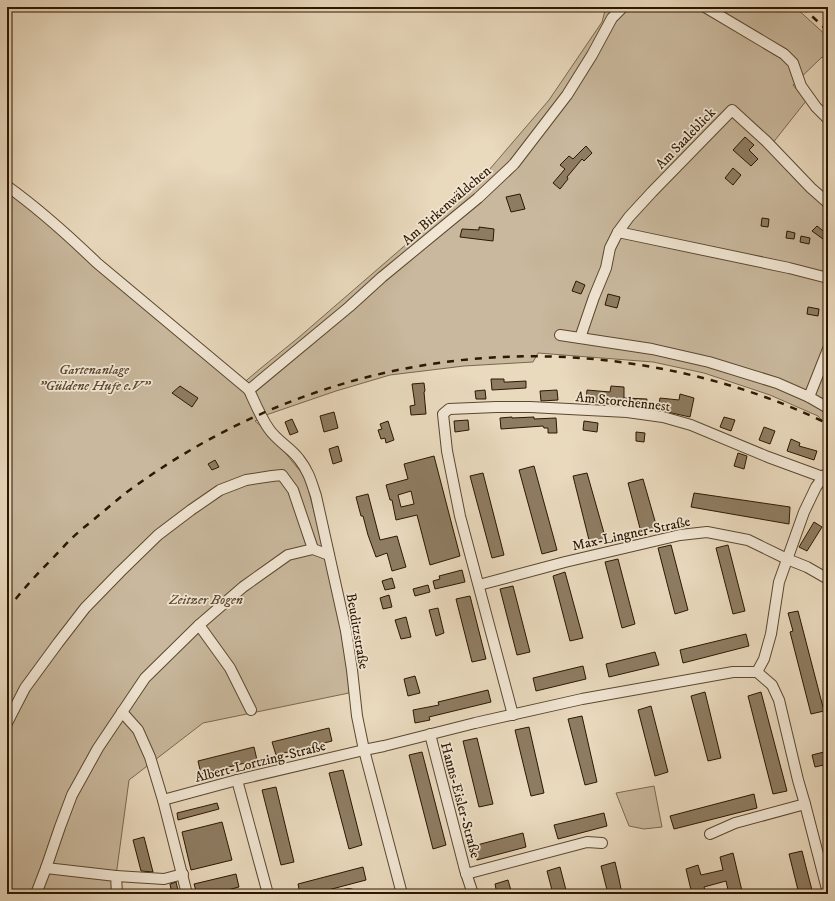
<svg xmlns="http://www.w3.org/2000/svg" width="835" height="901" font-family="'IM FELL DW Pica',serif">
<rect width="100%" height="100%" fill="#e9d9bd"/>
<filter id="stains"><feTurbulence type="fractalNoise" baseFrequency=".005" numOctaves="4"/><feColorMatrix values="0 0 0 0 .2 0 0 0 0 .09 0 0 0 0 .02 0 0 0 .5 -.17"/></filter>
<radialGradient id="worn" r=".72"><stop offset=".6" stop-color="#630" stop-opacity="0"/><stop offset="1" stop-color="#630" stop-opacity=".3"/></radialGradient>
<g fill="#c9b89d" stroke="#7a684e">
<path d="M 606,7 L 795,7 L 828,37 L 828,63 L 822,57 L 793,85 L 806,101 L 768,149 L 808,189 L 828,208 L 828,422 L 827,426 L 818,416 L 770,395 L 704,373 L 653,362 L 538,353 L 533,362 L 464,366 L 390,375 L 336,391 L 266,415 L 255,421 L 270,434 L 305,477 L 327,561 L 347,651 L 349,693 L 203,723 L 129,780 L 116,876 L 117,894 L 7,894 L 7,192 L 15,197 L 241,385 L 261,368 L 298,338 L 424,229 L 489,170 L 549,100 L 602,22 Z"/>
<path d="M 654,786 L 662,827 L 644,829 L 629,826 L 616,793 Z"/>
</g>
<g fill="#8e7c62" stroke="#2c1700" fill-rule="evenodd">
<path d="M 745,137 L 754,145 L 749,150 L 758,159 L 751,166 L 733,150 Z"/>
<path d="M 586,146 L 592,153 L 584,161 L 582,159 L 567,177 L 568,179 L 560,189 L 553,183 L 565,169 L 560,165 L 569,156 L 573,159 Z"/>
<path d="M 733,168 L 741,175 L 733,185 L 725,178 Z"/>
<path d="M 520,194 L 525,209 L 511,212 L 506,197 Z"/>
<path d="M 762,218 L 769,219 L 768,227 L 761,226 Z"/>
<path d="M 817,226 L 827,234 L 823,239 L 812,231 Z"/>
<path d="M 479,227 L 494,229 L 493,241 L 460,237 L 462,229 L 479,230 Z"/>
<path d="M 787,231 L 795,233 L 794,239 L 786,238 Z"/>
<path d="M 801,236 L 810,238 L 809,244 L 800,242 Z"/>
<path d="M 576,281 L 585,285 L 581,294 L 572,291 Z"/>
<path d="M 608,294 L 620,297 L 617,308 L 605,305 Z"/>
<path d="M 808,307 L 819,309 L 818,316 L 807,314 Z"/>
<path d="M 491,379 L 504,379 L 504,382 L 508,382 L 526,381 L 526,388 L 492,390 Z"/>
<path d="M 424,383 L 425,391 L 424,392 L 426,414 L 411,415 L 410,406 L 415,405 L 412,384 Z"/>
<path d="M 180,386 L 198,398 L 192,407 L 172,393 Z"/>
<path d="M 611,386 L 624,387 L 624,398 L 647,399 L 646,407 L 609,405 L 609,403 L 586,401 L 587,390 L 610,392 Z"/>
<path d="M 485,390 L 486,399 L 476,399 L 475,391 Z"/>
<path d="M 557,390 L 558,400 L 541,401 L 540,391 Z"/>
<path d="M 680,394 L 694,398 L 690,417 L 658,410 L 660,398 L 679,400 Z"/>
<path d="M 334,412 L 338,428 L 324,432 L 320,416 Z"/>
<path d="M 512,417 L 512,418 L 534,417 L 534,419 L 556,418 L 557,433 L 548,433 L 548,428 L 544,428 L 543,426 L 501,429 L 500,418 Z"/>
<path d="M 724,417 L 735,420 L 731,431 L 720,427 Z"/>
<path d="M 292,419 L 298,432 L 290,435 L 285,422 Z"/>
<path d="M 468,420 L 469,430 L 455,432 L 454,421 Z"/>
<path d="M 388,421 L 394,440 L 386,443 L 385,438 L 381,439 L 378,430 L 382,429 L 380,424 Z"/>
<path d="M 584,421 L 598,423 L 597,432 L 583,430 Z"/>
<path d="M 764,427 L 775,431 L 770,444 L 759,440 Z"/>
<path d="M 636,432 L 645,433 L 644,442 L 636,441 Z"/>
<path d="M 791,439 L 800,443 L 799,446 L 817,451 L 814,460 L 787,451 Z"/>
<path d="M 338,446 L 342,461 L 333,464 L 329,449 Z"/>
<path d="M 738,453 L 747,456 L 744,469 L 734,466 Z"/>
<path d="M 434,456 L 460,556 L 430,565 L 417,515 L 396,520 L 392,500 L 390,500 L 386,485 L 408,479 L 404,464 ZM 411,491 L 414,504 L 401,507 L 398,495 Z"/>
<path d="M 215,460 L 219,467 L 212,470 L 208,464 Z"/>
<path d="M 534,466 L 557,550 L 542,554 L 519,470 Z"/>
<path d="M 483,473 L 504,555 L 492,558 L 470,476 Z"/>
<path d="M 587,473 L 606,540 L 590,544 L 573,476 Z"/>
<path d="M 643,479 L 657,528 L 641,532 L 628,483 Z"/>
<path d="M 694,493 L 790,507 L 789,524 L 691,507 Z"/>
<path d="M 368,494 L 380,540 L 397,536 L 406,567 L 392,571 L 387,553 L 376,557 L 368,535 L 363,516 L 361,516 L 356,497 Z"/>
<path d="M 814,522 L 822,527 L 807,551 L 799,547 Z"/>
<path d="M 671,545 L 688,610 L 675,614 L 658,548 Z"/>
<path d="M 728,545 L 745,611 L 733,614 L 716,548 Z"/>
<path d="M 618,559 L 635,624 L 622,628 L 605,562 Z"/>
<path d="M 462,570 L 465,582 L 435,589 L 433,581 L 440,579 L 439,576 Z"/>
<path d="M 565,572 L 583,638 L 570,641 L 553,576 Z"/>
<path d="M 392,578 L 395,588 L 385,590 L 382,581 Z"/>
<path d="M 428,585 L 430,592 L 415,596 L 413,589 Z"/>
<path d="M 513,586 L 530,652 L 517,655 L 500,589 Z"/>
<path d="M 389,595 L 392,607 L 383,609 L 380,598 Z"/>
<path d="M 470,596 L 486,659 L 472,662 L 456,599 Z"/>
<path d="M 438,608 L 444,633 L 436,636 L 429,610 Z"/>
<path d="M 798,611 L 824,711 L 811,714 L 790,632 L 793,631 L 788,613 Z"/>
<path d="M 406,617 L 411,637 L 401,639 L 395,620 Z"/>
<path d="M 746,634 L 749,646 L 683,663 L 680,650 Z"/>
<path d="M 655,652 L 659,665 L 609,677 L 606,664 Z"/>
<path d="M 583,666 L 586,679 L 536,691 L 533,678 Z"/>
<path d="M 415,676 L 420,693 L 408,696 L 404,679 Z"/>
<path d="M 488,690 L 491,702 L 429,717 L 430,720 L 415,723 L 413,710 L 439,705 L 438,702 Z"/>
<path d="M 705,692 L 721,758 L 708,761 L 691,696 Z"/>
<path d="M 761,692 L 787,791 L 773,794 L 748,696 Z"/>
<path d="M 651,706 L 668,772 L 655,776 L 638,710 Z"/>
<path d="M 582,716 L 597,782 L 585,785 L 568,719 Z"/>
<path d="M 529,727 L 544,793 L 531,796 L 515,730 Z"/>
<path d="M 329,728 L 332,741 L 276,755 L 272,742 Z"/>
<path d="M 477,738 L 493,804 L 479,807 L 463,741 Z"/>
<path d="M 254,747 L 257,760 L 201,774 L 198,761 Z"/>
<path d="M 828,751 L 828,764 L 815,767 L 812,755 Z"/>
<path d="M 422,752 L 446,845 L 433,849 L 409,755 Z"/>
<path d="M 343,770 L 362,845 L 349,849 L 329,773 Z"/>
<path d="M 276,787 L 294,862 L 281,865 L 262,790 Z"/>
<path d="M 754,794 L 757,808 L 674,829 L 670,816 Z"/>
<path d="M 217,803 L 219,809 L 178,820 L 177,813 Z"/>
<path d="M 604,813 L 607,826 L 558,839 L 554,825 Z"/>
<path d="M 222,822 L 232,860 L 191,870 L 182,832 Z"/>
<path d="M 523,833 L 526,847 L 477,860 L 473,846 Z"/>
<path d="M 144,837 L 153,872 L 141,871 L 133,840 Z"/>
<path d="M 802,851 L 806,867 L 813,894 L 799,894 L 789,854 Z"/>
<path d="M 733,853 L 742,891 L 729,894 L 726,881 L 704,887 L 706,894 L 692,894 L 686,869 L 698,865 L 701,875 L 723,870 L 720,857 Z"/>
<path d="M 615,862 L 619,879 L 622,894 L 608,894 L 601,866 Z"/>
<path d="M 363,867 L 366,880 L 313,894 L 300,894 L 298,884 Z"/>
<path d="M 560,867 L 567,894 L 553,894 L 547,871 Z"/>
<path d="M 236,874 L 239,887 L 212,894 L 197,894 L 194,884 Z"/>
<path d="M 508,880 L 512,894 L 497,894 L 495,884 Z"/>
<path d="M 176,882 L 179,894 L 172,894 L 170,884 Z"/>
</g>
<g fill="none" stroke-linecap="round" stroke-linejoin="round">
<g stroke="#5b482f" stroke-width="12">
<g id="minor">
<path d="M 705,7 L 784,54 L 793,63 L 801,86 L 816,107 L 828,119"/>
<path d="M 7,186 C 39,209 69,236 97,263 L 249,390 C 255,403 261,418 269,429 C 277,441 291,448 299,459 C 309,472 311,481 316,496 L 346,631 L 352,670 L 357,716 L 364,750 L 402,894"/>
<path d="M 618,232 L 789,268 L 828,278"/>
<path d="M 560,335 L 652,349 L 709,362 L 777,383 L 809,397 L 828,408"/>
<path d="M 580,338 L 594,297 L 606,268 L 610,248 L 618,232 L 629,217 L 652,192 L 732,110 L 766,141 L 811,188 L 828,203"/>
<path d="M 249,390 L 349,307 L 382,277 L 478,198 L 514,164 L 567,95 L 592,55 L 612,18 L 623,7"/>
<path d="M 809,397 L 828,349"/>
<path d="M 479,585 L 565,562 L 680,535 L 707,532 L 748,540 L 787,559 L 807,567 L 828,579"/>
<path d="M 199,625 L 230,668 L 251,710"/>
<path d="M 757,672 L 764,659 L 771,634 L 779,582 L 804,512 L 816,487 L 823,477 L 826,474"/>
<path d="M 122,712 L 138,730 L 150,757 L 163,800 L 187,894"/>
<path d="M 513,715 L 460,516 L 447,451 L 443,414 L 449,409 L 496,407 L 530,407 L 627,412 L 663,417 L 691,425 L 768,457 L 828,479"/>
<path d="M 7,723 L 25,688 L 58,643 L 85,608 L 120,572 L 158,535 L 191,510 L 220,490 L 246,480 L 272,476 L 282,475 L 293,490 L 313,549"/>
<path d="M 430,734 L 465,870 L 473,894"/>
<path d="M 237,780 L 268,894"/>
<path d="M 163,800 L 237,780 L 364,750 L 384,746 L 475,723 L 582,699 L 733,672 L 757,672 L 772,685 L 779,700 L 798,780 L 805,804 L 828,893"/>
<path d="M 710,834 L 735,823 L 805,804"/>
<path d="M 46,868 L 116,876 L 117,894"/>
<path d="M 466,874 L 587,842 L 602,843"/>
<path d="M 116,876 L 164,879 L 183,874"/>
<path d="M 36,894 L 46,868 L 60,827 L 72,795 L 98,748 L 145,678 L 199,625 L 243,587 L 288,555 L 313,549 L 329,555"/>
<path d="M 347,894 L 350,894"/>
</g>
</g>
<use href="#minor" stroke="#f1e6d4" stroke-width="10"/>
<g stroke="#2c1700" stroke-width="2.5" stroke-dasharray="7 7" stroke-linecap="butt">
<path d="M 802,7 L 828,31"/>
<path d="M 7,610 C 20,593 34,577 49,562 C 57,554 64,546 71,539 C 80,530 90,523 99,515 C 109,507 118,499 127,492 C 288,373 486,329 682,373 C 732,384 782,401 828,424"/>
</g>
</g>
<g text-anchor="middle" stroke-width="3.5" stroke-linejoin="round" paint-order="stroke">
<g font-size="14" fill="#2c1700" stroke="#f1e6d4">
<text transform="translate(685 138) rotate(-46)" y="5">Am Saaleblick</text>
<text transform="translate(446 205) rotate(-41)" y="5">Am Birkenwäldchen</text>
<text transform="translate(623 401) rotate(6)" y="5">Am Storchennest</text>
<text transform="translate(631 533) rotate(-12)" y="5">Max-Lingner-Straße</text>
<text transform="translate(358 631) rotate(80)" y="5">Beuditzstraße</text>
<text transform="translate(260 761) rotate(-14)" y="5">Albert-Lortzing-Straße</text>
<text transform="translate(461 800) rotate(75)" y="5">Hanns-Eisler-Straße</text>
</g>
<g font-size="14" font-style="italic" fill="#5b472f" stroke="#f1e6d4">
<text x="94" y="374">Gartenanlage<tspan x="94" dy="16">"Güldene Hufe e.V"</tspan></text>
<text x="206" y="604">Zeitzer Bogen</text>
</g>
</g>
<rect width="835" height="901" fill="none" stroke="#e9d9bd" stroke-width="24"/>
<rect x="8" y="8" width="819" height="885" fill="none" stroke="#2c1700" stroke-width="2"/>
<rect x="12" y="12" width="811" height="877" fill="none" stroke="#2c1700"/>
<rect width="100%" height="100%" filter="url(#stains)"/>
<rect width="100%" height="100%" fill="url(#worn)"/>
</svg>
